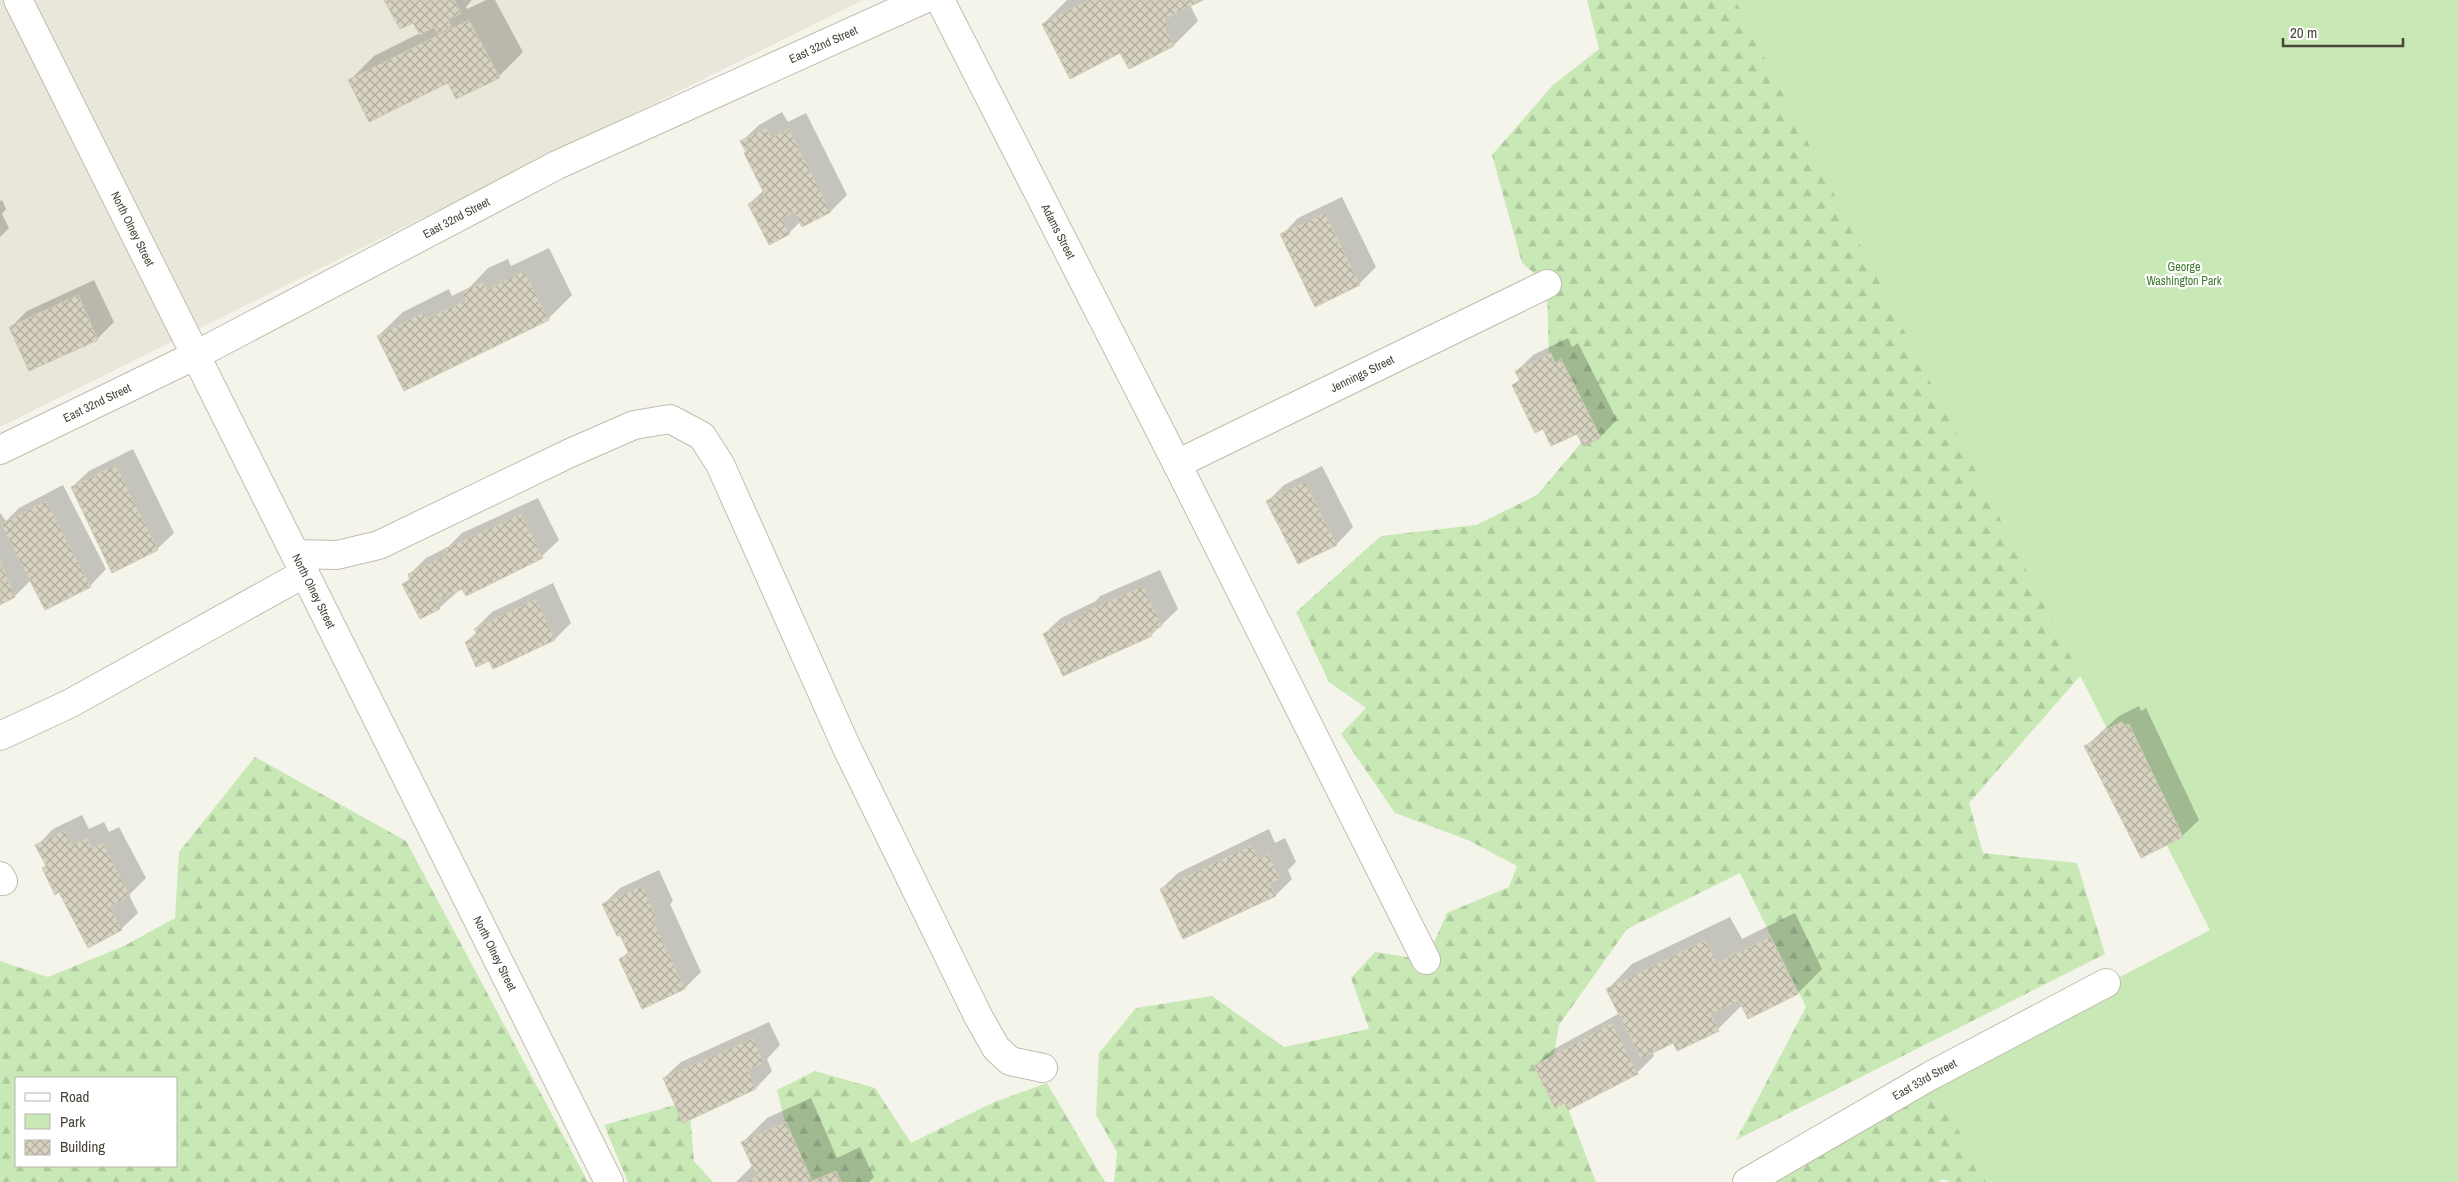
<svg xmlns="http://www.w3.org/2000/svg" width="2458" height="1182" font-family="'Archivo Narrow',sans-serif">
<defs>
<pattern id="forest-firs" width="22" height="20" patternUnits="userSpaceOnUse" patternTransform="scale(1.25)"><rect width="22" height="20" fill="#c8e8b6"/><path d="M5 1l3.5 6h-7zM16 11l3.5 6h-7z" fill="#adc89d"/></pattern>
<pattern id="building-cross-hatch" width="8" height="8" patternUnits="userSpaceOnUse" patternTransform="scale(1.25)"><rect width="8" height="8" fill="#d7d2c1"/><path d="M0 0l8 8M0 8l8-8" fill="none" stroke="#b0ac9e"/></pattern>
</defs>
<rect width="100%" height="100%" fill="#f5f4eb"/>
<path fill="#e9e7d9" d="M 0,0 L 863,0 L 0,427 Z"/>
<g fill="url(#forest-firs)" fill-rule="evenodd">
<path d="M 1587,0 L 2080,0 L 2458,185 L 2458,1182 L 1951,1182 L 1942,1179 L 1939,1182 L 1747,1182 L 2229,937 L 2109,643 L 1969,803 L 1983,853 L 2077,863 L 2105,954 L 1736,1140 L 1806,1007 L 1740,873 L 1627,929 L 1559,1025 L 1552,1066 L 1596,1182 L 1114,1182 L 1117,1152 L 1096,1115 L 1099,1053 L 1136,1008 L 1212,996 L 1284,1047 L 1369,1029 L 1351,978 L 1375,952 L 1426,960 L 1447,913 L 1509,887 L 1517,866 L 1468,840 L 1395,813 L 1341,734 L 1366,708 L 1329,682 L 1296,612 L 1381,536 L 1476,525 L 1537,495 L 1582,442 L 1549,362 L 1547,284 L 1522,263 L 1492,155 L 1553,85 L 1599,49 Z"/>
<path d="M 255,757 L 406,841 L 588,1182 L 0,1182 L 0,961 L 48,977 L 124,946 L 175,918 L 179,852 ZM 16,1078 L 176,1078 L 176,1166 L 16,1166 Z"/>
<path d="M 815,1071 L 875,1088 L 911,1143 L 992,1103 L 1047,1083 L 1105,1182 L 800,1182 L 777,1090 Z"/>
<path d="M 689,1101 L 694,1161 L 713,1182 L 628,1182 L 604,1125 Z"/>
</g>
<path fill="#c8e8b6" d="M 1735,0 L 2458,0 L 2458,1182 L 1986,1182 L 1930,1076 L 2210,930 Z"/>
<g fill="#0003">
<path d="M 385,0 L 472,0 L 466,7 L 467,9 L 486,0 L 495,0 L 523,52 L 499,76 L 449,82 L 350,80 L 374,56 L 420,33 L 413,21 Z"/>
<path d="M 1067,0 L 1200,0 L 1190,5 L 1198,21 L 1174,45 L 1121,51 L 1043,24 Z"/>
<path d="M 782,112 L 788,122 L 806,113 L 847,195 L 831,211 L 800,222 L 789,233 L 749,204 L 764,190 L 742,141 L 759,125 Z"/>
<path d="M 1342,197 L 1376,267 L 1359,284 L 1282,235 L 1298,218 Z"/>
<path d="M 2,200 L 6,209 L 2,214 L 9,228 L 0,237 L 0,201 Z"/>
<path d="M 549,248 L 572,295 L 548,319 L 378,336 L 403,312 L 449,289 L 452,296 L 470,287 L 488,268 L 508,259 L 511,266 Z"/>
<path d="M 94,280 L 114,322 L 97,339 L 30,370 L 10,328 L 27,311 Z"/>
<path d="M 1568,338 L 1572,347 L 1578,343 L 1617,420 L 1600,437 L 1543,427 L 1513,385 L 1520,379 L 1517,371 L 1533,355 Z"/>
<path d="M 133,449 L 174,533 L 157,549 L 72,487 L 89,471 Z"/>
<path d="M 1322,466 L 1353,527 L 1337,544 L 1298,562 L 1267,502 L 1284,485 Z"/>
<path d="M 63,485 L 106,569 L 90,586 L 31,580 L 15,596 L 0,604 L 0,513 L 6,521 L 19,508 Z"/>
<path d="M 538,498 L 559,540 L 542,556 L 467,594 L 463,587 L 439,608 L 404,584 L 411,577 L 409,575 L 426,558 L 448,547 L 462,533 Z"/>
<path d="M 1160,570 L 1178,609 L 1151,635 L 1044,634 L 1061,618 L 1096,601 L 1100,596 Z"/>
<path d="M 553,583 L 571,623 L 555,639 L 493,668 L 489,659 L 466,642 L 477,632 L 475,629 L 492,612 Z"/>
<path d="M 2139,706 L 2141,711 L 2146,708 L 2199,820 L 2182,836 L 2086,746 L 2119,716 Z"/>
<path d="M 82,815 L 89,829 L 104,822 L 109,832 L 119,827 L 146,878 L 129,895 L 138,913 L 121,929 L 60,890 L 43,869 L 47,865 L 37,846 L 53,829 Z"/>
<path d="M 1269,829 L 1275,843 L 1285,838 L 1296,862 L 1288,870 L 1292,879 L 1276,895 L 1183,937 L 1161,889 L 1178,873 Z"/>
<path d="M 659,870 L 673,901 L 670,904 L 701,972 L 685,988 L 642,1007 L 620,960 L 629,951 L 604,904 L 620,888 Z"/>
<path d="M 1795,913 L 1822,969 L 1798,993 L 1749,1017 L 1742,1005 L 1718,1029 L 1674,1041 L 1652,1052 L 1654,1056 L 1637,1073 L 1535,1066 L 1552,1050 L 1620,1013 L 1608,989 L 1632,964 L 1730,917 L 1742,939 Z"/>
<path d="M 769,1022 L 780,1045 L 767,1059 L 772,1071 L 756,1088 L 684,1121 L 664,1078 L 681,1062 Z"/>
<path d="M 811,1098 L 837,1158 L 860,1147 L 874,1177 L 869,1182 L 736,1182 L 753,1165 L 743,1142 L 767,1118 Z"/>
</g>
<g fill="url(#building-cross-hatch)" stroke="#d1cbb4">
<path d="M 384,0 L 454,0 L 461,13 L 448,20 L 451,27 L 438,34 L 434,27 L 420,35 L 413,23 L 400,29 Z"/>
<path d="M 1088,0 L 1203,0 L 1165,19 L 1168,26 L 1165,28 L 1174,46 L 1129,69 L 1120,53 L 1070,79 L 1042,24 Z"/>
<path d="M 469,20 L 500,78 L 456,99 L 448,83 L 369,122 L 348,80 Z"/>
<path d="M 766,128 L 771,137 L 789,129 L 831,212 L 802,227 L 794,212 L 782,219 L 790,234 L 769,245 L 748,204 L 765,195 L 744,153 L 746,152 L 740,141 Z"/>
<path d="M 1325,213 L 1360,285 L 1315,307 L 1280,234 Z"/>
<path d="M 524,271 L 549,320 L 404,391 L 377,336 L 424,312 L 427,319 L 466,300 L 462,292 L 483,282 L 487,290 Z"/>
<path d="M 78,295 L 98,340 L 29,371 L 9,327 Z"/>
<path d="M 1551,353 L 1555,363 L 1561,359 L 1601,438 L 1583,446 L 1577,434 L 1551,446 L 1543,429 L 1535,433 L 1512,385 L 1520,381 L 1515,371 Z"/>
<path d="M 116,465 L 158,550 L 112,573 L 71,487 Z"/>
<path d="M 1305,482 L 1337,545 L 1298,564 L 1266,501 Z"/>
<path d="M 46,501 L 91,587 L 45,610 L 1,524 Z"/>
<path d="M 521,514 L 543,558 L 466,596 L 462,589 L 437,601 L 440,609 L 420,619 L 402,584 L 410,580 L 408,574 L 447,555 L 444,549 Z"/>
<path d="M 0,560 L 15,597 L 0,605 Z"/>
<path d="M 1143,586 L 1162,626 L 1151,632 L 1152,636 L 1063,676 L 1043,634 L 1083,615 L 1082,613 Z"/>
<path d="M 536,599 L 555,640 L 493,669 L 489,661 L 476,667 L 465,642 L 478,636 L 474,629 Z"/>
<path d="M 2122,722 L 2124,726 L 2129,724 L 2183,837 L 2141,858 L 2084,746 L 2103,736 L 2101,732 Z"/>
<path d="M 65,830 L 72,845 L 87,838 L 92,848 L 103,843 L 130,896 L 110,907 L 122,930 L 88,948 L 59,892 L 55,895 L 42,868 L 46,866 L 35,845 Z"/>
<path d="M 1252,845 L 1258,859 L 1268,854 L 1280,879 L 1270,884 L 1276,896 L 1183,939 L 1160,889 Z"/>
<path d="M 642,886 L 657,918 L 653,920 L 685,989 L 642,1009 L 619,959 L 629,954 L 620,935 L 617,936 L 602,904 Z"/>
<path d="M 1770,937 L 1798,994 L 1748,1019 L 1739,1001 L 1737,1002 L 1711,1014 L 1719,1031 L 1677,1051 L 1673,1043 L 1641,1059 L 1606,989 L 1705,940 L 1717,963 Z"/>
<path d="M 1612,1023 L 1638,1074 L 1568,1110 L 1564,1103 L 1555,1108 L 1534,1066 Z"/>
<path d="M 753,1038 L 764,1063 L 748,1070 L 756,1089 L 683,1123 L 663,1078 Z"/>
<path d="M 786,1122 L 812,1181 L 836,1171 L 841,1182 L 744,1182 L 757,1176 L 741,1142 Z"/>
</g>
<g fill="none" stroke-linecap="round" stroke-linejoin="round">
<g stroke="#c1bdae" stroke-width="30">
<g id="minor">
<path id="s1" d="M 18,0 L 609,1182"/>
<path id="s2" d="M 940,0 L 1177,464 L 1426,960"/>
<path id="s3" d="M 0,450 L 196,355 L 557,165 L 922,0"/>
<path id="s4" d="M 1177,464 L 1547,284"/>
<path d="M 295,554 L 337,555 L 379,545 L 570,453 L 634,425 L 670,419 L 702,436 L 720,464 L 846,746 L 978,1016 L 996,1048 L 1010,1061 L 1043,1068"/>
<path d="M 0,736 L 69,704 L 305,573"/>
<path d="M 0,876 L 3,881"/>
<path id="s5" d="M 1747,1182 L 1930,1076 L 2106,983"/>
</g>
</g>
<use href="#minor" stroke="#fff" stroke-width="28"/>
</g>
<g text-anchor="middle" stroke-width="4.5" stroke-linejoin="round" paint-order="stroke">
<g font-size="12" fill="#494639" stroke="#fff">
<text dy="4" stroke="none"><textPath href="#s3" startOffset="918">East 32nd Street</textPath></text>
<text dy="4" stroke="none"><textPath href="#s3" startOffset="512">East 32nd Street</textPath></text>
<text dy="4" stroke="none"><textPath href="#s1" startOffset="256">North Olney Street</textPath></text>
<text dy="4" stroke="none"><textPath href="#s2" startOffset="260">Adams Street</textPath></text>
<text dy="4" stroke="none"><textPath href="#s4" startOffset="206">Jennings Street</textPath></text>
<text dy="4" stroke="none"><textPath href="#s3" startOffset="108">East 32nd Street</textPath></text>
<text dy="4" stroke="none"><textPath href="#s1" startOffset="661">North Olney Street</textPath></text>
<text dy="4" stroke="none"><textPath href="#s1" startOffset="1066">North Olney Street</textPath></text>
<text dy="4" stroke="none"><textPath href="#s5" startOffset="205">East 33rd Street</textPath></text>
</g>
<g font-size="12" fill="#3c7b2c" stroke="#fff">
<text x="2184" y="271">George<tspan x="2184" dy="14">Washington Park</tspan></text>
</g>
</g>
<rect x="15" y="1077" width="162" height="90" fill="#ffffff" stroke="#b6b5b0"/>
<rect x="25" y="1093" width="25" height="8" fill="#ffffff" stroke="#b6b5b0"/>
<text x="60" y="1102" font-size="15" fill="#494639">Road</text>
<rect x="25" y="1114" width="25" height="15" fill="#c8e8b6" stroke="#b6b5b0"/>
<text x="60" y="1127" font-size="15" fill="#494639">Park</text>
<rect x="25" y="1140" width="25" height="15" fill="url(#building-cross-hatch)" stroke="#b6b5b0"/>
<text x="60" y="1152" font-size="15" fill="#494639">Building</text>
<path d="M2283 38v8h120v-8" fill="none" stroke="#494639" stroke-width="2.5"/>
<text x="2290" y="38" font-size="15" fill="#494639" stroke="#ffffff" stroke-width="4" paint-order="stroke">20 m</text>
</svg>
